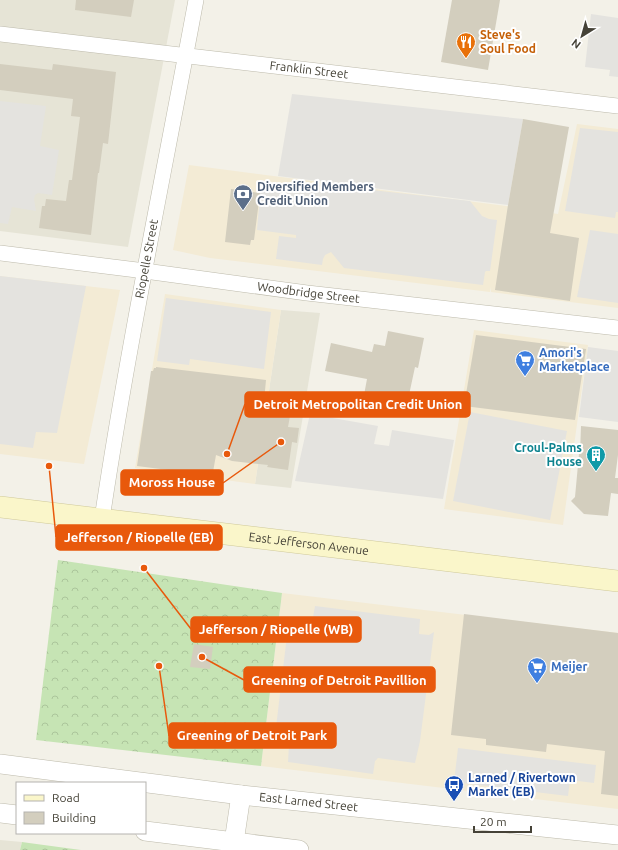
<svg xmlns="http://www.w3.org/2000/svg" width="618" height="850" font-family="Ubuntu,sans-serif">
<defs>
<pattern id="forest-crowns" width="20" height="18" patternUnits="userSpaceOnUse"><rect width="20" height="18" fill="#c6e4b4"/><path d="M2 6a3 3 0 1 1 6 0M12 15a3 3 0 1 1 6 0" fill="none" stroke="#abc59b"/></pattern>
</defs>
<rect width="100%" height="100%" fill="#f3f1e8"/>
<g fill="#e6e4d6">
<path d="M 0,0 L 175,0 L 128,247 L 0,231 Z"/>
<path d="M 281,310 L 320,313 L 291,488 L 255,484 Z"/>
<path d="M 0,840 L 22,842 L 20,850 L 0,850 Z"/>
</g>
<g fill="#f3ebd5">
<path d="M 577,124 L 618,129 L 618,308 L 491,292 L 491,287 L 490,292 L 210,258 L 173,250 L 189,165 L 506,206 L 558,214 Z"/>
<path d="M 0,276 L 120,290 L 84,464 L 0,454 Z"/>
<path d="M 165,294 L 281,310 L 255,484 L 135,468 Z"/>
<path d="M 474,330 L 588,345 L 563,525 L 444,509 Z"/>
<path d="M 282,593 L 618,633 L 618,809 L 261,766 Z"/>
</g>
<g fill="url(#forest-crowns)">
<path d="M 58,560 L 282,593 L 261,766 L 36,740 Z"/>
<path d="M 22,842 L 29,843 L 81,850 L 20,850 Z"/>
</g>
<g fill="#e4e3df">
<path d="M 591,14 L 618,18 L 618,77 L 609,76 L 610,70 L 585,67 Z"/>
<path d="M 292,94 L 523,119 L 508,205 L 278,176 Z"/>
<path d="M 0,101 L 46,106 L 40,146 L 59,150 L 52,195 L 38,193 L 35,195 L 34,199 L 36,211 L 12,207 L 8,224 L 0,223 Z"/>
<path d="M 580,128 L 618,132 L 618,212 L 616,212 L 615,218 L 565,211 Z"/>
<path d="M 261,182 L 321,190 L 327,185 L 470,201 L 482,216 L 489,219 L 497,220 L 490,271 L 486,271 L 485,272 L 483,285 L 344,268 L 331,252 L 325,255 L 323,259 L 322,265 L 276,259 L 279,236 L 296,238 L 296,235 L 257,230 Z"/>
<path d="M 590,230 L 618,234 L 618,303 L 577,297 Z"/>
<path d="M 0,276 L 86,286 L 57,433 L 36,432 L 33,448 L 0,444 Z"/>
<path d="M 166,298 L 271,312 L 264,369 L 190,359 L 189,365 L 157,361 Z"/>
<path d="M 588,347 L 618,351 L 618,422 L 579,417 Z"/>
<path d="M 470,412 L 567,431 L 550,520 L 453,501 Z"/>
<path d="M 310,414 L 378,426 L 374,444 L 389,446 L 392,430 L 454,440 L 443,499 L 295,481 Z"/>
<path d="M 315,606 L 420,619 L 419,634 L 429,635 L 434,632 L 420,741 L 415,763 L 378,758 L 375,761 L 373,774 L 288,762 L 289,745 L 274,744 L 289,619 L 312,623 Z"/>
<path d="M 458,748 L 596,765 L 594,783 L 570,780 L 568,796 L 454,782 Z"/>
</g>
<g fill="#d3cebe">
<path d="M 76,0 L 134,0 L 131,17 L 75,10 Z"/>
<path d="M 452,0 L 500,0 L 488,70 L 441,62 Z"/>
<path d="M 0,64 L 52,70 L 53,64 L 116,72 L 108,144 L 103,143 L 99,173 L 98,173 L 91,235 L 39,228 L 42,206 L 45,206 L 46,199 L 66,201 L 69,180 L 72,180 L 80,117 L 71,116 L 73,99 L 0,90 Z"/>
<path d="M 523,119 L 569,127 L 550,233 L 579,238 L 570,301 L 495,290 L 508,205 Z"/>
<path d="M 231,189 L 260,193 L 254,240 L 251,240 L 250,245 L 225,242 Z"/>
<path d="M 388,331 L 424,338 L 418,368 L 415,367 L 406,409 L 375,402 L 376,397 L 364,395 L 367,379 L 325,371 L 331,343 L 372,352 L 374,344 L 385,346 Z"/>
<path d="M 476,335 L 586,349 L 575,420 L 464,406 Z"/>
<path d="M 156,367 L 266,380 L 263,412 L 290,416 L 288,427 L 299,428 L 297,443 L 292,442 L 288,470 L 267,467 L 268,465 L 232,461 L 216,455 L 213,472 L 203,470 L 203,473 L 200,473 L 200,474 L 137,466 L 151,371 L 153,371 L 154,368 L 156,368 Z"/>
<path d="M 581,426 L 618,430 L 618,455 L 615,478 L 618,478 L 618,494 L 611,493 L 608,516 L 584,514 L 571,501 L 575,497 L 579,454 L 580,454 Z"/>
<path d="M 464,614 L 618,633 L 618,796 L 601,794 L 605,751 L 547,744 L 546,752 L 486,745 L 486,739 L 451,735 Z"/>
<path d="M 194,644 L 213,647 L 210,669 L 190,667 Z"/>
</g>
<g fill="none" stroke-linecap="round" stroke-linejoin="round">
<g stroke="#bdbaab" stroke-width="16">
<g id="minor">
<path id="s1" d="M 0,34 L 618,106"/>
<path id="s2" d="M 0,253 L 145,271 L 307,293 L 618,328"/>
<path id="s3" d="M 102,519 C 128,345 164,173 196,0"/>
</g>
</g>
<g stroke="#bdbaab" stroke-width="20">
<g id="tertiary">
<path id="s4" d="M 0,764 L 241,795 L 618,835"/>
<path d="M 0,813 L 17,815"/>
<path d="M 145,831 L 299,850"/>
<path d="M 234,842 L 241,795"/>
</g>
</g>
<g stroke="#cfc99b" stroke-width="22">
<g id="secondary">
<path id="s5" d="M 0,507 L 618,581"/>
</g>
</g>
<use href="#minor" stroke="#fff" stroke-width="15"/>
<use href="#tertiary" stroke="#fff" stroke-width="19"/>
<use href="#secondary" stroke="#faf6ca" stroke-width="21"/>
</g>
<defs>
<g id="restaurant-pin" transform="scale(1)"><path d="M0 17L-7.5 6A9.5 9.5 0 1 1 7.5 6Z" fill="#e8710a" stroke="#fff"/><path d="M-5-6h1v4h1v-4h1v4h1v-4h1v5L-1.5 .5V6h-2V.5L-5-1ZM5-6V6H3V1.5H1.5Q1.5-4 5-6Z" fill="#fff"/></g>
<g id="bank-pin" transform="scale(1)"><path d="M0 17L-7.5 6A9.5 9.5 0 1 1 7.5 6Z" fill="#5c6f8a" stroke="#fff"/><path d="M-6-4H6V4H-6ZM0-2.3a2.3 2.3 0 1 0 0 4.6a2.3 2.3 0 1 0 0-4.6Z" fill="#fff"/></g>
<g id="supermarket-pin" transform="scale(1)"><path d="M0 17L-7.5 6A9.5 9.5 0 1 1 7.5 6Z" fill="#3f7fe0" stroke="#fff"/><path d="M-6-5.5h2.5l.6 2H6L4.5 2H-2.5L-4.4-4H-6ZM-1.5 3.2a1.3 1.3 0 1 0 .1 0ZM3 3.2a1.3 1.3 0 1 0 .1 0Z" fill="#fff"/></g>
<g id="building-pin" transform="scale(1)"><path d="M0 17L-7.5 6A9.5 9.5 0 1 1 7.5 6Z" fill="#0f9aa8" stroke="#fff"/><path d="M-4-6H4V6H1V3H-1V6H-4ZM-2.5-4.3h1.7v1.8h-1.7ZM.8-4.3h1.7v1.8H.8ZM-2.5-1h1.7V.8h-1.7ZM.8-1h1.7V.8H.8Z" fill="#fff"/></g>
<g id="bus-pin" transform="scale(1)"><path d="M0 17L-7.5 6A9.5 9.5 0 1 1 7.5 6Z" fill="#1a4fb4" stroke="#fff"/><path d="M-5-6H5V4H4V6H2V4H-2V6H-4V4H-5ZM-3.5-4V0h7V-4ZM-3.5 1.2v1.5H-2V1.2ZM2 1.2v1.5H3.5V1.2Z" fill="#fff"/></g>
</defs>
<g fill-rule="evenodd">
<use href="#restaurant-pin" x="466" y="42"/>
<use href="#bank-pin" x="243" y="194"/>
<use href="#supermarket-pin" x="525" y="360"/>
<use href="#building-pin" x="596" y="455"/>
<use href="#supermarket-pin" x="537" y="667"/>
<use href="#bus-pin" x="454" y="785"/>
</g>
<g text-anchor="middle" stroke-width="4" stroke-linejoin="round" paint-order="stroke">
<g font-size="12" font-weight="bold" fill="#c56008" stroke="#fff" text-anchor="start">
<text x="480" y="39">Steve's<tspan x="480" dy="14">Soul Food</tspan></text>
</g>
<g font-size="12" fill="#454237" stroke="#fff">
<text dy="4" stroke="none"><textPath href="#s1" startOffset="311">Franklin Street</textPath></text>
<text dy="4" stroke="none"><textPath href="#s3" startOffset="264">Riopelle Street</textPath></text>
<text dy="4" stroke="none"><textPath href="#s2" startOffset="311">Woodbridge Street</textPath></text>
<text dy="4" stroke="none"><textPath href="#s5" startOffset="311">East Jefferson Avenue</textPath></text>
<text dy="4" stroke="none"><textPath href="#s4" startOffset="311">East Larned Street</textPath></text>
</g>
<g font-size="12" font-weight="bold" fill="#4e5e75" stroke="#fff" text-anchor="start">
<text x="257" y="191">Diversified Members<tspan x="257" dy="14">Credit Union</tspan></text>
</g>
<g font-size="12" font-weight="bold" fill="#366cbe" stroke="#fff" text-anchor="start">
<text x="539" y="357">Amori's<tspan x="539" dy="14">Marketplace</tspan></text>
<text x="551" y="671">Meijer</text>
</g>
<g font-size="12" font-weight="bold" fill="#0d838f" stroke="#fff" text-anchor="end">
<text x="582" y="452">Croul-Palms<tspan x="582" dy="14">House</tspan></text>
</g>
<g font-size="12" font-weight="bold" fill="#164399" stroke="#fff" text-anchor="start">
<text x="468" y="782">Larned / Rivertown<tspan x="468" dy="14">Market (EB)</tspan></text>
</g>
</g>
<path fill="none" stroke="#e8590c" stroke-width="1.5" d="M227 454L245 404M281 442L223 483M49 466L56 537M144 568L191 629M202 657L244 680M159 666L169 736"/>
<g fill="#e8590c" stroke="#fff" stroke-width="1.5">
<circle cx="227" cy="454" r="4"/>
<circle cx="281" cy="442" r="4"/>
<circle cx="49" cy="466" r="4"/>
<circle cx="144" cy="568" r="4"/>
<circle cx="202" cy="657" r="4"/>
<circle cx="159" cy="666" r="4"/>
</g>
<g fill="#e8590c" stroke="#e8590c" stroke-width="1.5">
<rect x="245" y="392" width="225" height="25" rx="4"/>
<rect x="121" y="470" width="102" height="25" rx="4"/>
<rect x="56" y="525" width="166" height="25" rx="4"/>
<rect x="191" y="617" width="170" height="25" rx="4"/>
<rect x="244" y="667" width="191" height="25" rx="4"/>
<rect x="169" y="723" width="167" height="25" rx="4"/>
</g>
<g font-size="13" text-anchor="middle" font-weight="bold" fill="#fff">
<text x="358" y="409">Detroit Metropolitan Credit Union</text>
<text x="172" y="487">Moross House</text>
<text x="139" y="542">Jefferson / Riopelle (EB)</text>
<text x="276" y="634">Jefferson / Riopelle (WB)</text>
<text x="339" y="685">Greening of Detroit Pavillion</text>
<text x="252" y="740">Greening of Detroit Park</text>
</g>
<rect x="16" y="782" width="130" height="52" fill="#ffffff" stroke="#b5b3af"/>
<rect x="24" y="795" width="20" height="6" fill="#faf6ca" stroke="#b5b3af"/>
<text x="52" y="802" font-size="12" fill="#454237">Road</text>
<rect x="24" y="812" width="20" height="12" fill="#d3cebe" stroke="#b5b3af"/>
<text x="52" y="822" font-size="12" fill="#454237">Building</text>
<g transform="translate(582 36) rotate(217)" stroke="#ffffff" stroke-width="3" paint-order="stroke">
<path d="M0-3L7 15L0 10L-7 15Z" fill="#454237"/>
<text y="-6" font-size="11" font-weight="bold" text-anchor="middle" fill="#454237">N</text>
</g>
<path d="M474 826v6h57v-6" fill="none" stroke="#454237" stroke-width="2"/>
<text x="480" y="826" font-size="12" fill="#454237" stroke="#ffffff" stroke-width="3" paint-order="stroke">20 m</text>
</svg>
